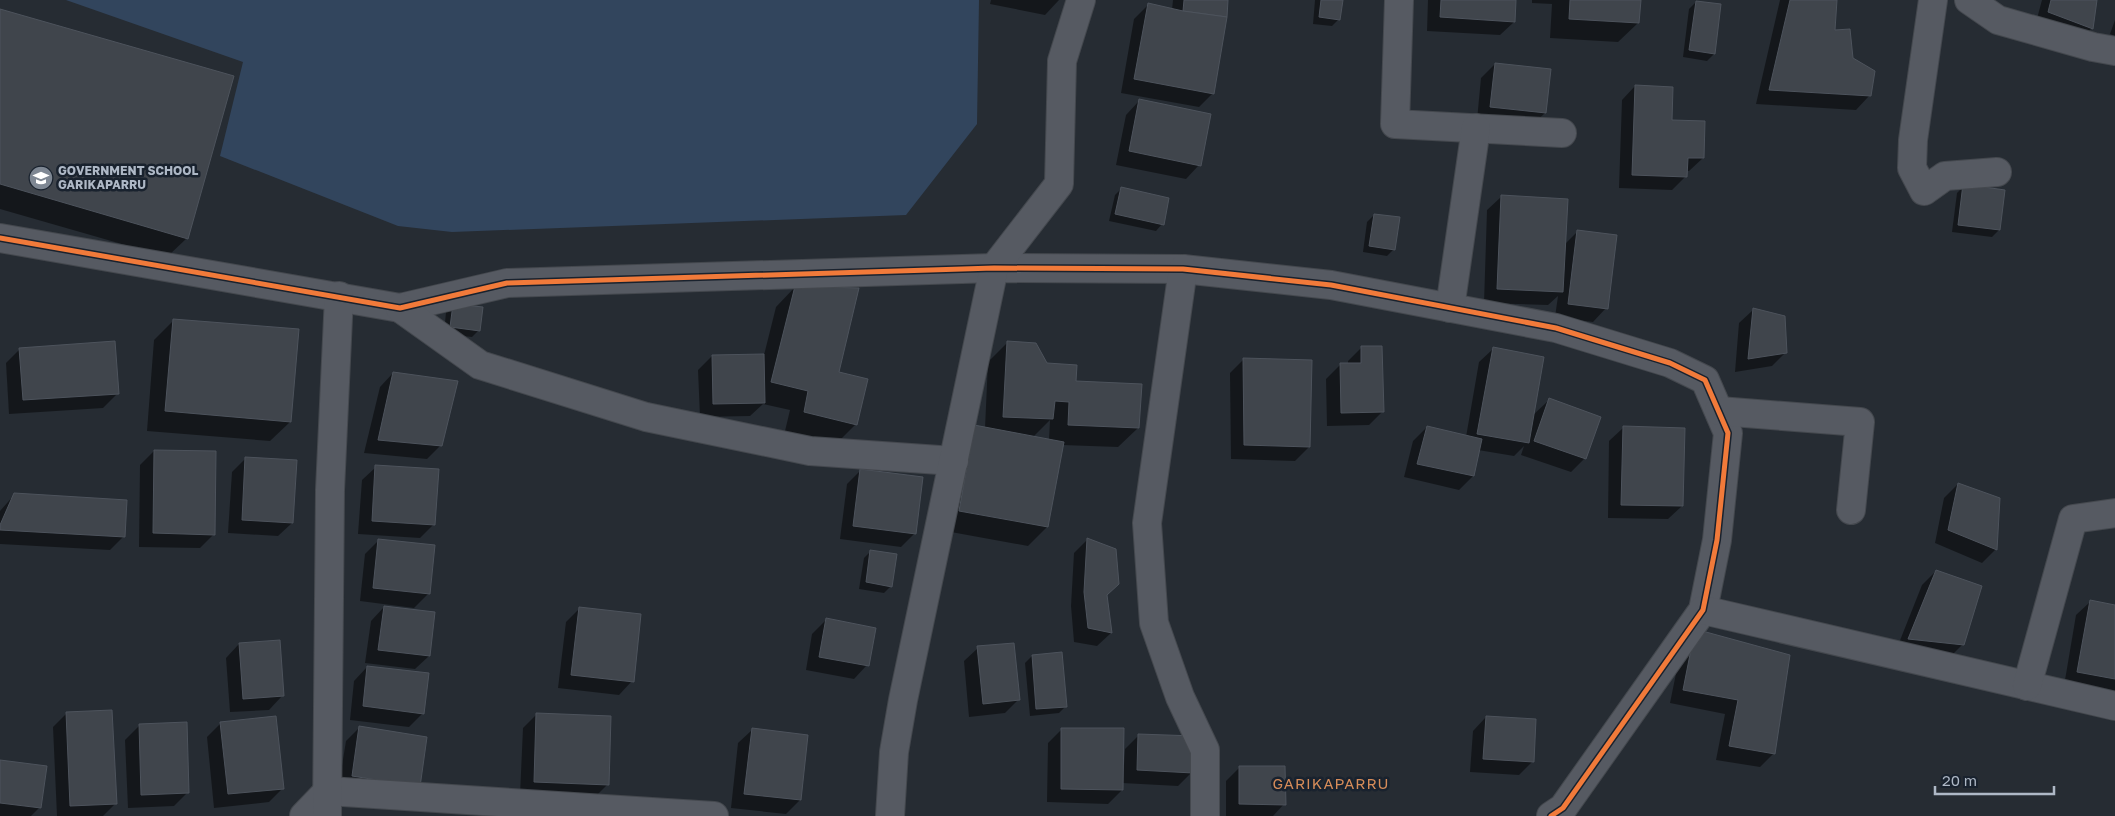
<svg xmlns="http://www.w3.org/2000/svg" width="2115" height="816" font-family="'Golos Text',sans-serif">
<rect width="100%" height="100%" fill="#262c33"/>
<path fill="#32455d" d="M 66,0 L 979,0 L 977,124 L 906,215 L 452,232 L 398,226 L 220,156 L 243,62 Z"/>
<g fill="#0007" fill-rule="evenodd">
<path d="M 991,0 L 1059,0 L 1045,15 L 990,4 Z"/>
<path d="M 1173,0 L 1226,0 L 1213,93 L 1199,107 L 1121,93 L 1134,19 L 1148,5 L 1172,10 Z"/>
<path d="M 1315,0 L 1342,0 L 1339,19 L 1332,26 L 1313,24 Z"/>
<path d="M 1428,0 L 1515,0 L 1514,22 L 1500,35 L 1427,31 Z"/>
<path d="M 1532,0 L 1639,0 L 1638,23 L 1618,42 L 1550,38 L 1552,4 L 1532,3 Z"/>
<path d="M 1780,0 L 1836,0 L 1833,31 L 1852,59 L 1869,96 L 1856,110 L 1756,104 Z"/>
<path d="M 2042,0 L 2096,0 L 2092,28 L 2078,42 L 2035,26 Z"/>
<path d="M 1696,2 L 1714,54 L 1707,61 L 1683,57 L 1689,9 Z"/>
<path d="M 0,10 L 187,238 L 167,257 L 0,209 Z"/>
<path d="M 2115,20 L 2115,36 L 2110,34 Z"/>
<path d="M 1495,64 L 1545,113 L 1531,126 L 1477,120 L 1481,78 Z"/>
<path d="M 1635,86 L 1703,158 L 1689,171 L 1686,171 L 1686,176 L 1672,190 L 1619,188 L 1622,100 Z"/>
<path d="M 1139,101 L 1199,165 L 1186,179 L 1116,165 L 1126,115 Z"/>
<path d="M 1964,186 L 1999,230 L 1992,237 L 1952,232 L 1957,193 Z"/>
<path d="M 1122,188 L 1162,224 L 1156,231 L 1109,221 L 1115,195 Z"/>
<path d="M 1501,197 L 1564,245 L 1578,231 L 1606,308 L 1593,322 L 1555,317 L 1558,296 L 1548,305 L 1484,303 L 1487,210 Z"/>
<path d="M 1374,215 L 1394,249 L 1387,256 L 1363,252 L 1367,222 Z"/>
<path d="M 795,287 L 838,373 L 856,424 L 837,443 L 785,431 L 790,410 L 763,404 L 750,416 L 700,417 L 698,370 L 712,356 L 764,355 L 776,307 Z"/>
<path d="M 453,305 L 479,330 L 472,337 L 444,334 L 446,312 Z"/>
<path d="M 1753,310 L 1786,352 L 1772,366 L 1735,372 L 1739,323 Z"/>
<path d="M 174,320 L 290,422 L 270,441 L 147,431 L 154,340 Z"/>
<path d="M 1007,343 L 1075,382 L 1138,428 L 1118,447 L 1062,445 L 1047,527 L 1028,546 L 940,530 L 955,446 L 985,428 L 988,362 ZM 1050,420 L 1049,440 L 1033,437 Z"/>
<path d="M 1362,347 L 1383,411 L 1369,425 L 1327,426 L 1326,379 L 1340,365 L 1348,364 L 1348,361 Z"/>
<path d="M 20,349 L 117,394 L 103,408 L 9,414 L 6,363 Z"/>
<path d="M 1493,349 L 1532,416 L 1549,400 L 1585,458 L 1571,472 L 1521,455 L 1524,446 L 1514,456 L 1478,450 L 1473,476 L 1459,490 L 1404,477 L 1413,441 L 1427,427 L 1466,437 L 1479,362 Z"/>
<path d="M 1244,359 L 1309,447 L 1295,461 L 1231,459 L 1230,373 Z"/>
<path d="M 393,373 L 441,445 L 427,459 L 364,453 L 380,387 Z"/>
<path d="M 1623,428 L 1682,506 L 1668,519 L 1608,518 L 1609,441 Z"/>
<path d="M 154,451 L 214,534 L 200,548 L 139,547 L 140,465 Z"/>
<path d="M 246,458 L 292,523 L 278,536 L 228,533 L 232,472 Z"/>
<path d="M 376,467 L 434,524 L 420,538 L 358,534 L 362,480 Z"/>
<path d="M 861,470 L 915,533 L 901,547 L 840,539 L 847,484 Z"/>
<path d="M 1958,484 L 1996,549 L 1982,563 L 1935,543 L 1944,498 Z"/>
<path d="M 15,494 L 124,536 L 110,550 L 0,544 L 0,511 Z"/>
<path d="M 1088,539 L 1106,596 L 1111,633 L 1097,646 L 1074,642 L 1071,606 L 1074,553 Z"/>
<path d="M 379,540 L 434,546 L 428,594 L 414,608 L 360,601 L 365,554 Z"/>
<path d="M 871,551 L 891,586 L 884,593 L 859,589 L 864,558 Z"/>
<path d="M 1936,571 L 1963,644 L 1949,658 L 1895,653 L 1922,585 Z"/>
<path d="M 2090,602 L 2115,606 L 2115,695 L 2064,686 L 2076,615 Z"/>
<path d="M 384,607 L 429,656 L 415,669 L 365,663 L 371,621 Z"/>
<path d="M 579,609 L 632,681 L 619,695 L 558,688 L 566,622 Z"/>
<path d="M 826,620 L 867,665 L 854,679 L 806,670 L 812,634 Z"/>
<path d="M 1695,630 L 1774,753 L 1760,767 L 1716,760 L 1725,714 L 1670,703 L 1682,644 Z"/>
<path d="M 239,644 L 282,696 L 269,710 L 230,712 L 226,658 Z"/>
<path d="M 978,648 L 1019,699 L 1005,713 L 969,717 L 964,661 Z"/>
<path d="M 1032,656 L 1066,706 L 1059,713 L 1030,716 L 1025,663 Z"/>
<path d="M 367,667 L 423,713 L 409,727 L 350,720 L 354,681 Z"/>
<path d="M 66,714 L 115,804 L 103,816 L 57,816 L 53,727 Z"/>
<path d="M 536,715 L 608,784 L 594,798 L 520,795 L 523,728 Z"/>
<path d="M 1486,717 L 1533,761 L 1519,775 L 1470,772 L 1473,731 Z"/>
<path d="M 221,723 L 283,788 L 269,802 L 214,808 L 207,737 Z"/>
<path d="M 139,726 L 188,792 L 174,806 L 128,808 L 125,740 Z"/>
<path d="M 360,727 L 418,787 L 338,790 L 346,741 Z"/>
<path d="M 1062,729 L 1122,765 L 1124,765 L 1125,749 L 1139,735 L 1192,772 L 1178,786 L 1122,783 L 1122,790 L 1108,804 L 1047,802 L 1048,743 Z"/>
<path d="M 752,730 L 807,736 L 800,800 L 786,814 L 731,808 L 738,743 Z"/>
<path d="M 0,762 L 45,767 L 39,808 L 31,816 L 0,816 Z"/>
<path d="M 1240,767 L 1284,804 L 1273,816 L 1226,816 L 1226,781 Z"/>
</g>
<g fill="#40454c" stroke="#4d535c">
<path d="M 1184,0 L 1228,0 L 1227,17 L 1183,11 Z"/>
<path d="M 1321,0 L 1343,0 L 1340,20 L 1319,17 Z"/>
<path d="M 1441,0 L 1516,0 L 1515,22 L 1440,17 Z"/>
<path d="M 1570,0 L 1641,0 L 1639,23 L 1569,19 Z"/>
<path d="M 1790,0 L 1837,0 L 1835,30 L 1850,29 L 1853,58 L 1875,71 L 1871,96 L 1769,90 Z"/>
<path d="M 2051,0 L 2097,0 L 2093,29 L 2048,12 Z"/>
<path d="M 1696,1 L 1721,4 L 1715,54 L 1689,50 Z"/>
<path d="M 1148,3 L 1183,11 L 1227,17 L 1214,94 L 1134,79 Z"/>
<path d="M 0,9 L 234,76 L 188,239 L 0,184 Z"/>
<path d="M 1495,63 L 1551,69 L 1546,113 L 1490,107 Z"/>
<path d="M 1635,85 L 1673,87 L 1672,120 L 1705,121 L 1704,158 L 1688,158 L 1687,177 L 1632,175 Z"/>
<path d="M 1139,99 L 1211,114 L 1201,166 L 1129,151 Z"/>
<path d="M 1963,184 L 2005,190 L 2000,230 L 1958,225 Z"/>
<path d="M 1121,187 L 1169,198 L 1164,225 L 1115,214 Z"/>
<path d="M 1501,195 L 1568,199 L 1563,292 L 1497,289 Z"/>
<path d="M 1374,214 L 1400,217 L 1395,250 L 1369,246 Z"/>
<path d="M 1577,230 L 1617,235 L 1608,309 L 1568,304 Z"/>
<path d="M 795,286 L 859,288 L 839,372 L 868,379 L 857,425 L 804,412 L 808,391 L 771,382 Z"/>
<path d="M 453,304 L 483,307 L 480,331 L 450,327 Z"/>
<path d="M 1753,308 L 1785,316 L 1787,353 L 1748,359 Z"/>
<path d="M 173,319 L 299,329 L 291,422 L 165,411 Z"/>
<path d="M 115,341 L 119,394 L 23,400 L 19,348 Z"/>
<path d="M 1007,341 L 1036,343 L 1047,363 L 1077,365 L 1076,381 L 1142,384 L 1139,428 L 1068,425 L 1069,402 L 1055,401 L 1053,419 L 1003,417 Z"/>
<path d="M 1361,346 L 1382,346 L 1384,412 L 1341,413 L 1340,363 L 1361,363 Z"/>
<path d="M 1493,347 L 1544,357 L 1529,443 L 1477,434 Z"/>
<path d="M 764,354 L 765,403 L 713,404 L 712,355 Z"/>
<path d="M 1243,358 L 1312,360 L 1310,447 L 1244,445 Z"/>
<path d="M 393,372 L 458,381 L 442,446 L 378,440 Z"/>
<path d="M 1549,398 L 1601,417 L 1586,459 L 1534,441 Z"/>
<path d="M 974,425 L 1064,442 L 1048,527 L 959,511 Z"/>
<path d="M 1427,426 L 1482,439 L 1474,476 L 1417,464 Z"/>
<path d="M 1623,426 L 1685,428 L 1683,506 L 1621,505 Z"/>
<path d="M 154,450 L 216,451 L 215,535 L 153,533 Z"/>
<path d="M 245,457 L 297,460 L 293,523 L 242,520 Z"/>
<path d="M 375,465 L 439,469 L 435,525 L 372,521 Z"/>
<path d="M 860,469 L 923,477 L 916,534 L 853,526 Z"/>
<path d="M 1958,483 L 2000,498 L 1997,550 L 1948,530 Z"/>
<path d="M 14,493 L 127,500 L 125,537 L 0,530 L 0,525 Z"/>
<path d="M 1087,538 L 1116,549 L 1119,584 L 1107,595 L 1112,633 L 1088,628 L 1084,592 Z"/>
<path d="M 378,539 L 435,545 L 430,594 L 373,588 Z"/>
<path d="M 870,550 L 897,554 L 892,587 L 866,582 Z"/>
<path d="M 1936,570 L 1982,586 L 1964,645 L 1908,639 Z"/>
<path d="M 2090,600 L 2115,605 L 2115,679 L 2077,672 Z"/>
<path d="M 384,606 L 435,612 L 430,656 L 378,650 Z"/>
<path d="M 579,607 L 641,614 L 634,682 L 571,675 Z"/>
<path d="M 826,618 L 876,628 L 869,666 L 819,657 Z"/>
<path d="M 1695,629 L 1790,655 L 1775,754 L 1729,746 L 1738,700 L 1683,690 Z"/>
<path d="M 280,640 L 284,696 L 243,699 L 239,643 Z"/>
<path d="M 1014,643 L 1020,700 L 983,704 L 977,646 Z"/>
<path d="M 1062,652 L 1067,707 L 1036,709 L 1032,655 Z"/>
<path d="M 367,666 L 429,673 L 424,714 L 363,706 Z"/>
<path d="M 112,710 L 117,804 L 70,806 L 66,712 Z"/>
<path d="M 536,713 L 611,716 L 609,785 L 534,782 Z"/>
<path d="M 276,716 L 284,789 L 228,794 L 220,722 Z"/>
<path d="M 1486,716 L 1536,719 L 1534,762 L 1483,759 Z"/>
<path d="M 187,722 L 189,793 L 141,795 L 139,724 Z"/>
<path d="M 359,726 L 427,737 L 420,787 L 352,776 Z"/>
<path d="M 752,728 L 808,735 L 801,800 L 744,794 Z"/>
<path d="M 1061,728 L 1124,728 L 1123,790 L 1061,789 Z"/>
<path d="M 1138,734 L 1195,736 L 1193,773 L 1137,770 Z"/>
<path d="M 0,760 L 47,766 L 41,808 L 0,803 Z"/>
<path d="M 1239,766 L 1285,766 L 1286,805 L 1239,804 Z"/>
</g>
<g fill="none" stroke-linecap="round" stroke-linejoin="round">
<g stroke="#44484e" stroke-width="30">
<g id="minor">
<path d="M 1399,0 L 1395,124 L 1562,133"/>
<path d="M 1933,0 L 1913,140 L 1912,168 L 1924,191 L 1945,176 L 1997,172"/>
<path d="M 1969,0 L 1998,20 L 2093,47 L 2115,51"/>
<path d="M 0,238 L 400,308 L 507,283 L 994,268 L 1183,269 L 1331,285 L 1556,328 L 1670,363 L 1705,380 L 1728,433 L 1717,540 L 1703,610 L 1563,808 L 1551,816"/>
<path d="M 1183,269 L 1147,523 L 1154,623 L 1180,697 L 1205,750 L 1205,816"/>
<path d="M 400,308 L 480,365 L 646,417 L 810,451 L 954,461"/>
<path d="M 1450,308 L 1476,128"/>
<path d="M 1719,411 L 1860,422 L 1851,510"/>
<path d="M 1703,610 L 2115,706"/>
<path d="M 2027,686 L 2073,519 L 2115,513"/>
<path d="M 304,816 L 328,791 L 714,816"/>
<path d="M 327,816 L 330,490 L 339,296"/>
<path d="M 890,816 L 894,752 L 903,700 L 994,268 L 1059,184 L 1062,61 L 1081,0"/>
</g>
</g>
<use href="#minor" stroke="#565a62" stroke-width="28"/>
<g stroke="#19222e" stroke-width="8">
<path id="cycleway" d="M 0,238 L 400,308 L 507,283 L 994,268 L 1183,269 L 1331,285 L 1556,328 L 1670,363 L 1705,380 L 1728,433 L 1717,540 L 1703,610 L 1563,808 L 1551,816"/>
</g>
<use href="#cycleway" stroke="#f17a3a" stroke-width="5"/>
</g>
<defs>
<g id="school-disc" transform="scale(1.25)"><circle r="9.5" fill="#7e8793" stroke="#19222e"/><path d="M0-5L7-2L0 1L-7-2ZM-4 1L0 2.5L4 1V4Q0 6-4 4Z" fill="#fff"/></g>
</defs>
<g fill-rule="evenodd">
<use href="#school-disc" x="41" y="178"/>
</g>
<g text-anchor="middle" stroke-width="5" stroke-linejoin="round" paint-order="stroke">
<g font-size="12" font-weight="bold" fill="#aeb8c6" stroke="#19222e" text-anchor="start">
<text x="58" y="175">GOVERNMENT SCHOOL<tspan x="58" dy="14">GARIKAPARRU</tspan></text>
</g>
<g font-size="15" letter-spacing="1" fill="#d68c59" stroke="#19222e">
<text x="1331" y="789">GARIKAPARRU</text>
</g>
</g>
<path d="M1935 786v8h119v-8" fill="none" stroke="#aeb8c6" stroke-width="2.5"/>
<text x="1942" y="786" font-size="15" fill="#aeb8c6" stroke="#19222e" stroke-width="4" paint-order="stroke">20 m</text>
</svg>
